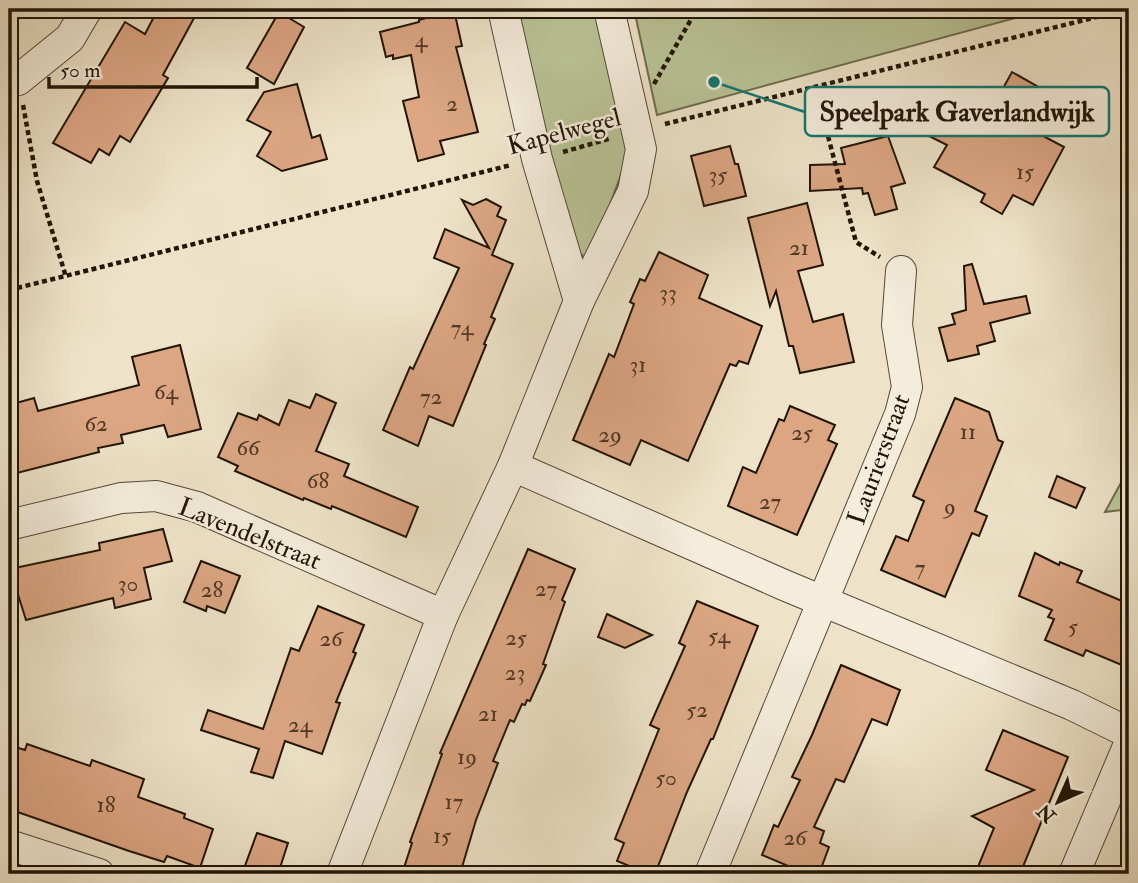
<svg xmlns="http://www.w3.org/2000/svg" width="1138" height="883" font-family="'IM FELL Double Pica',serif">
<rect width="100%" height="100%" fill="#eee3c9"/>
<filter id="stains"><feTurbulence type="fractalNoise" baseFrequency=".00286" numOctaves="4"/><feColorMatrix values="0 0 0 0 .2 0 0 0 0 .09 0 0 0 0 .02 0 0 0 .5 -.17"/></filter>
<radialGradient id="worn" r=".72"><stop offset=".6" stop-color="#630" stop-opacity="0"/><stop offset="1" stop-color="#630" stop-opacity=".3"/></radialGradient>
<g fill="#b9c496" stroke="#6d6c4e" stroke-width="2">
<path d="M 516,9 L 598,9 L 631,147 L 589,262 L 570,243 Z"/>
<path d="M 634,9 L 1044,9 L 1045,10 L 657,115 Z"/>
<path d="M 1129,468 L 1129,509 L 1105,512 Z"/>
</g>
<g fill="#dca683" stroke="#211507" stroke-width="2">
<path d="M 158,9 L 199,9 L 163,75 L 168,78 L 130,142 L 120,136 L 109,155 L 99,149 L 91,163 L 53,143 L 125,22 L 145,34 Z"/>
<path d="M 454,10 L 462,46 L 456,47 L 478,132 L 440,141 L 444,154 L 418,161 L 403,101 L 419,97 L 411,55 L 393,59 L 393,55 L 386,57 L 380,32 L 419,22 L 419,20 Z"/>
<path d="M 279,12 L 304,27 L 274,84 L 247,68 Z"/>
<path d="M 1012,72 L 1049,93 L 1036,116 L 1052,124 L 1045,137 L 1064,147 L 1033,205 L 1013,195 L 1002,214 L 981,202 L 985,194 L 934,167 L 947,145 L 929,136 L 949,101 L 985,121 Z"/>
<path d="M 297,84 L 312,138 L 320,135 L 327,159 L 282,171 L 257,156 L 271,132 L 247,120 L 264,92 Z"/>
<path d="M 888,136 L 905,183 L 891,187 L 897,209 L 875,215 L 868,193 L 863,194 L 862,188 L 810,191 L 810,165 L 845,164 L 841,148 Z"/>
<path d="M 730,146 L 735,164 L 738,164 L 746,196 L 704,206 L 691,156 Z"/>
<path d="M 486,199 L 501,207 L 497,216 L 506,220 L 492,255 L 513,264 L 491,317 L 495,319 L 484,344 L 486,345 L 453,426 L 429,416 L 418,446 L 383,430 L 410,367 L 413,369 L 459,268 L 434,258 L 445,229 L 489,248 L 462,200 L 473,205 Z"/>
<path d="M 807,203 L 823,265 L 798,271 L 813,322 L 843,314 L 854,362 L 800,373 L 793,346 L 789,346 L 776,291 L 770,306 L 748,218 Z"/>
<path d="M 659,252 L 708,275 L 699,298 L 762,326 L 748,364 L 739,361 L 736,366 L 730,364 L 688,461 L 641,440 L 630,465 L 573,440 L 609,354 L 614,357 L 634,304 L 630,302 L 640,279 L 645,281 Z"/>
<path d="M 972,264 L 984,304 L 1026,296 L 1030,313 L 990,323 L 995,341 L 977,346 L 979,354 L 948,361 L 939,328 L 955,324 L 952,314 L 966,310 L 964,266 Z"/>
<path d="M 180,345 L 201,429 L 168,437 L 164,425 L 121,435 L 123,443 L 98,448 L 99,452 L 9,475 L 9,405 L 34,398 L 38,411 L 139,385 L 132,357 Z"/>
<path d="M 316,394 L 336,403 L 316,451 L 349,464 L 344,476 L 418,507 L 406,537 L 332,506 L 331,509 L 304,498 L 303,500 L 235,471 L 238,466 L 218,457 L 238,413 L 257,420 L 259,415 L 279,425 L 289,400 L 310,408 Z"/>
<path d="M 955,398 L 989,412 L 998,440 L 1003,442 L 975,511 L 987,516 L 979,536 L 972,533 L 945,597 L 881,570 L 896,536 L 908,541 L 924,501 L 913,496 Z"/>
<path d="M 790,406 L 835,425 L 828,440 L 837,444 L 797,535 L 728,506 L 743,467 L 756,473 L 779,419 L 784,421 Z"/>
<path d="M 1057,476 L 1085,488 L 1076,508 L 1049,497 Z"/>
<path d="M 163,529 L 172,561 L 144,568 L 151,599 L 115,608 L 113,598 L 26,620 L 10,569 L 100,550 L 99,543 Z"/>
<path d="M 528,549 L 575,569 L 562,600 L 565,602 L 543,664 L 546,665 L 530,701 L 527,700 L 525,705 L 522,704 L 514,722 L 510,720 L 493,761 L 498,763 L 476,820 L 460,874 L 402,874 L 412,843 L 410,842 L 442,754 L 440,753 Z"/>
<path d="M 1035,553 L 1059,565 L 1060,562 L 1082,571 L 1077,582 L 1129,604 L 1129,668 L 1086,650 L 1083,656 L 1045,640 L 1054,619 L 1048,617 L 1052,610 L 1019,596 Z"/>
<path d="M 201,561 L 240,576 L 225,613 L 207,606 L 206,611 L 184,602 Z"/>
<path d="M 697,601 L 758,626 L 713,739 L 711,739 L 687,792 L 655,874 L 649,874 L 617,861 L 624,843 L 615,839 L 659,729 L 650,725 L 685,646 L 679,643 Z"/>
<path d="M 318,606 L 364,625 L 353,652 L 356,653 L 336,702 L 340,703 L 322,754 L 285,741 L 273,778 L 251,772 L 259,749 L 201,730 L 208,710 L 263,729 L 291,648 L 299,651 Z"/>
<path d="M 607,614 L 652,635 L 625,648 L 598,637 Z"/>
<path d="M 841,665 L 900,690 L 887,725 L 872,719 L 844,782 L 836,779 L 814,827 L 824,831 L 820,843 L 829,847 L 819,874 L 807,874 L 762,855 L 774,825 L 778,827 L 800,780 L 792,777 L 812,735 Z"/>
<path d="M 1003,730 L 1068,757 L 1020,874 L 975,874 L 994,828 L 972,816 L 1034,790 L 986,770 Z"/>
<path d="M 27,744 L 90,766 L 92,760 L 144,779 L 138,797 L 185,814 L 184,818 L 213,829 L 200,868 L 167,856 L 164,862 L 129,851 L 9,809 L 9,798 L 14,784 L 9,781 L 9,745 L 25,750 Z"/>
<path d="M 257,833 L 288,843 L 278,874 L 242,874 Z"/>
</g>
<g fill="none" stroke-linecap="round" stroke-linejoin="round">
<g stroke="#544838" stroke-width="32">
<g id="street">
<path d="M 503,9 L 537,159 L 579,301"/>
<path d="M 18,80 L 70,38 L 87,9"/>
<path d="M 513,466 L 784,585 L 1072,705 L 1129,733"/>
<path d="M 9,525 L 121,498 L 156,496 L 197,507 L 443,615"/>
<path d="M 9,845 L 99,874"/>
<path d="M 342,874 L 443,615 L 513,466 L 579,301 L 633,191 L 641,149 L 609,9"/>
<path d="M 710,874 L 900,414 L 907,387 L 897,325 L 901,271"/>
<path d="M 1074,874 L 1129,744"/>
</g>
</g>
<g stroke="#211507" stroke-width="4.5" stroke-dasharray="5 3.5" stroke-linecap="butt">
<path d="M 654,84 L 697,9"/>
<path d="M 815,87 L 856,242 L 880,257"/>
<path d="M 23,105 L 37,181 L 66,277"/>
<path d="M 665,124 L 1129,9"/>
<path d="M 563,152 L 612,138"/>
<path d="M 9,290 L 511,165"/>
</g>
<use href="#street" stroke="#f4eddc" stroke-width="30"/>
</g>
<g text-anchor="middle" stroke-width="5" stroke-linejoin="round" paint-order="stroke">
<g font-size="23" fill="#503926">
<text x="421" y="47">4</text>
<text x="452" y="111">2</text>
<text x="1025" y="179">15</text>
<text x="718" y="182">35</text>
<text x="799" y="255">21</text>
<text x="668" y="300">33</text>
<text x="462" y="335">74</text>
<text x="638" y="372">31</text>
<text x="166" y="399">64</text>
<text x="431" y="404">72</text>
<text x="96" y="431">62</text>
<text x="968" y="439">11</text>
<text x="802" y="440">25</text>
<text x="610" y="442">29</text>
<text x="248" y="455">66</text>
<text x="318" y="488">68</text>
<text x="770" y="509">27</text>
<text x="950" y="514">9</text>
<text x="920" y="575">7</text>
<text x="128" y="591">30</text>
<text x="546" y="596">27</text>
<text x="212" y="597">28</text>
<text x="1073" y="634">5</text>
<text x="719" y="643">54</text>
<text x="516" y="645">25</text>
<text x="331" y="646">26</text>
<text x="515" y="680">23</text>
<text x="697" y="717">52</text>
<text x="488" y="721">21</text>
<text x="300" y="732">24</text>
<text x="467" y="764">19</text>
<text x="666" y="785">50</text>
<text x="454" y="809">17</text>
<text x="106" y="812">18</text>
<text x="442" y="843">15</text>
<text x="795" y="845">26</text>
</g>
<g font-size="26" fill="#211507" stroke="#f4eddc">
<text transform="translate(564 131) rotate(-15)" y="9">Kapelwegel</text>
<text transform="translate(878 459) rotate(-70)" y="9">Laurierstraat</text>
<text transform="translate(250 533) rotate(22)" y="9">Lavendelstraat</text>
</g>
</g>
<path fill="none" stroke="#0f766e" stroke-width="2.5" d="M714 82L805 112"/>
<circle fill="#0f766e" stroke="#f4eddc" stroke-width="2.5" cx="714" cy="82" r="7"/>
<rect fill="#f4eddc" stroke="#0f766e" stroke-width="2.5" x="805" y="87" width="304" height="49" rx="7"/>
<g font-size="28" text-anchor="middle" font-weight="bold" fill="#211507">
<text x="957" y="121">Speelpark Gaverlandwijk</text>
</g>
<rect width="1138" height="883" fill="none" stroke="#eee3c9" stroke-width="35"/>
<rect x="10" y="10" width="1117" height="862" fill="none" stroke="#211507" stroke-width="3.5"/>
<rect x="18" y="18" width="1103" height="848" fill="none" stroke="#211507" stroke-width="2"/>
<g transform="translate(1058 802) rotate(225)" stroke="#f4eddc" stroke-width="5" paint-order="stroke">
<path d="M0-5L12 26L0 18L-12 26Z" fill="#211507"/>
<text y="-10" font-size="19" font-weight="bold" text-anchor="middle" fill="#211507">N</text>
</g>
<path d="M49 77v10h208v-10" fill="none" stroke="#211507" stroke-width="3.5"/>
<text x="60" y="77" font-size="21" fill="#211507" stroke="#f4eddc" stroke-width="5" paint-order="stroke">50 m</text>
<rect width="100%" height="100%" filter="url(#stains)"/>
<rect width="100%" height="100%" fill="url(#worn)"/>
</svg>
